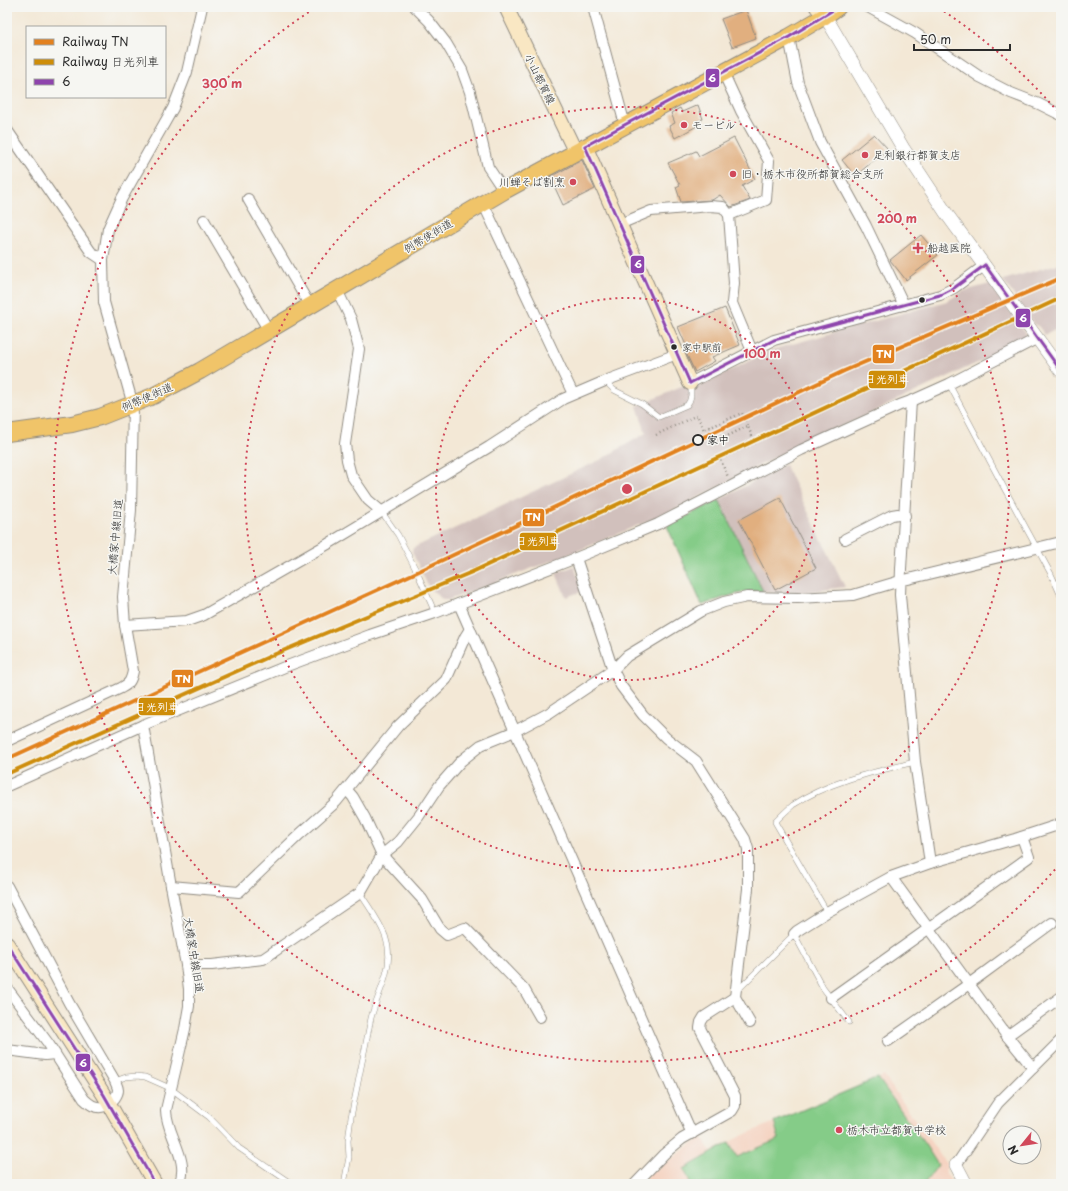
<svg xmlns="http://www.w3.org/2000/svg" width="1068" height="1191" font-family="'Playpen Sans','Klee One',sans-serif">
<rect width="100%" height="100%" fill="#f6f6f2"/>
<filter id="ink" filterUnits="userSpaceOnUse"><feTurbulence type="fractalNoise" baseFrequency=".025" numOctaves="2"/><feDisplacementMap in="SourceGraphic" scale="8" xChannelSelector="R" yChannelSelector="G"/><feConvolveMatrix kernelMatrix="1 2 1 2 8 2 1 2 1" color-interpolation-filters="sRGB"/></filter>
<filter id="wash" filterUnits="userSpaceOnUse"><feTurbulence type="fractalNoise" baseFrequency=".012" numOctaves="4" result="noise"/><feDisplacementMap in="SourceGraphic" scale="16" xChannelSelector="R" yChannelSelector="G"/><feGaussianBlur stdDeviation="0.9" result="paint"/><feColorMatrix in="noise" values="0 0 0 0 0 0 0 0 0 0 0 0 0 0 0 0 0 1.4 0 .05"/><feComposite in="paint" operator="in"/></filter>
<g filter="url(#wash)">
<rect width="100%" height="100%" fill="#f3e8d6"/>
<path fill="#f5d3c1" d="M 884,1076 L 947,1165 L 945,1173 L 952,1184 L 642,1184 L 651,1173 L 702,1137 L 711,1152 L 739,1137 Z"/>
<g fill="#d1c0bc">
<path d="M 1061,263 L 1061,327 L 1045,335 L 1038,326 L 1035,325 L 1003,280 Z"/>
<path d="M 990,284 L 1026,333 L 1024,341 L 832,431 L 797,446 L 669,512 L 575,552 L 448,600 L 443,600 L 433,591 L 430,590 L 412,552 L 413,548 L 600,460 L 646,433 L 637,406 L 684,386 L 691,390 L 771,350 L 947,301 L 964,291 Z"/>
<path d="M 785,465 L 845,587 L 807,592 L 776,593 L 763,591 L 719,500 Z"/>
<path d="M 574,566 L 583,591 L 566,597 L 556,573 Z"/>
</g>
<g fill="#85cc88" stroke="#587c5a">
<path d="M 719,500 L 763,591 C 741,590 723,598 702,605 L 667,526 Z"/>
<path d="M 878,1078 L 926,1146 L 938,1165 L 924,1184 L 691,1184 L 684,1169 L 729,1143 L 737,1157 L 779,1139 L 774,1122 Z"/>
</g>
<g id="blocks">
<g fill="#e1af7f">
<path d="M 746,10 L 756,38 L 732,47 L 721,19 Z"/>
<path d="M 698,105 L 703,119 L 695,122 L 697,126 L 675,138 L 669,126 L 675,123 L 671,113 L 680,108 L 682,112 Z"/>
<path d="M 874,134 L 888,149 L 855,176 L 842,160 Z"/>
<path d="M 734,138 L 755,179 L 742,186 L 750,200 L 731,207 L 720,195 L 712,200 L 681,202 L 676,187 L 680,185 L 668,163 L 696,151 L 699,156 Z"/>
<path d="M 582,160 L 595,189 L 563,205 L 550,177 Z"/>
<path d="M 921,235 L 938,255 L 906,280 L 890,260 Z"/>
<path d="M 725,308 L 740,345 L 712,357 L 715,361 L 695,372 L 685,351 L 688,350 L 678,327 Z"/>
<path d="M 780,498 L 816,568 L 775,590 L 739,520 Z"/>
</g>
</g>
</g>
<g filter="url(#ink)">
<use href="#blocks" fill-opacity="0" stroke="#8f8a80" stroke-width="1"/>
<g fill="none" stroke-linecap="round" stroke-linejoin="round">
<g stroke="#8f8a80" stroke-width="6">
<g id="service">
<path d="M 605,381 L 614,390 L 642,404 L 659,417 L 687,405 C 692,399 692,392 690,384"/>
<path d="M 949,384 L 1002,484 L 1051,574 L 1061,596"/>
<path d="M 381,511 L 398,535 L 417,572 L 435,613"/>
<path d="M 827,912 L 775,822 C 781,816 787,810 793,805 C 829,781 874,772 915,762"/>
<path d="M 736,990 L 741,987 L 794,934 L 823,988 L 849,1022"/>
<path d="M 115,1081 L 126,1077 L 137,1076 L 145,1077 L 170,1088 L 209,1117 L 239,1148 L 292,1184"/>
<path d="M 344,1184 L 349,1157 L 348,1141 L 351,1117 L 371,1018 C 375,1003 382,989 386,974 C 396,940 377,920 360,893"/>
</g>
</g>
<g stroke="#8f8a80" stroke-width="12">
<g id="minor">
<path d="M 415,7 L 429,21 L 446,43 L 462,70 L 470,92 L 488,167 L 504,191"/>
<path d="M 593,7 L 625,125"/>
<path d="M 868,7 L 915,33 L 980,77 L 1011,93 L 1039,104 L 1061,115"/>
<path d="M 789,37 L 798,83 L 820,142 L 866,226 L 904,305"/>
<path d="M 7,130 L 91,252 L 103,260"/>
<path d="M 248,199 L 310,306"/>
<path d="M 483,203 L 573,394"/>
<path d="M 729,215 L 734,283 L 732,303 L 752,351"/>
<path d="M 204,220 L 269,331"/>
<path d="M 620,224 L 651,211 L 710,206 L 723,207 L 729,215 L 766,200 L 769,161 L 741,111 L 723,72"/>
<path d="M 337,290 L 351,319 L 359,349 L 345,444 L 347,460 L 351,475 L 368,500 L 381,511"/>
<path d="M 690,383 L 774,340 L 940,295 L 954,288 L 985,265"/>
<path d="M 911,401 L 901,569 L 900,595 L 915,762 L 930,863"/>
<path d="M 845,539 L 892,515 L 898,514 L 905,516"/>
<path d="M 576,558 L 613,670 L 621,686 L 643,715 L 666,738 L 696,761 L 745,839 L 748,849 L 748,889 L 735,997 L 750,1023"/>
<path d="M 459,604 L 692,1134"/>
<path d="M 125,625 L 187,621 L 204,615 L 328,544 L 489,447 L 563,399 L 605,381 L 677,354"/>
<path d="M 143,725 L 171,886 L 186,965 L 189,989 L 189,1006 L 185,1029 L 166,1110 C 166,1134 191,1161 179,1184"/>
<path d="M 7,741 L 121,688 C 129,684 131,681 133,671 L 125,625 L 123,597 L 131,510 L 133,405 L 104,302 L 103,260 L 108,229 L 122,198 L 173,108 L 187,72 L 202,7"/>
<path d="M 7,786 L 143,725 L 287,666 L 370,635 L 435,613 L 576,558 L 658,524 L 801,450 L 900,405 L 911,401 L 949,384 L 1038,338"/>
<path d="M 347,790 L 353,797 L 365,818 L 382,855 L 422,899 L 440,929 L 447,935 L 465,928 L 524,989 L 540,1017"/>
<path d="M 891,877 L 1007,1036 L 1033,1068"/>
<path d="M 7,886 L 69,1003 L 115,1081 C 116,1084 118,1087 118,1090 C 118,1094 116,1096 114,1099 C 104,1110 95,1110 84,1099 L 48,1043 L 7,988"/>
<path d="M 171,886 L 239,892 L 300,834 L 336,802 L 398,726 L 446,680 L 465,637 L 470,629"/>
<path d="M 794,934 L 797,931 L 827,912 L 891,877 L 930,863 L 1015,839 L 1061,824"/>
<path d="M 186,965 L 212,965 L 263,959 L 360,893 L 382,855 L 398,842 L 419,816 L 439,786 L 461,761 L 481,745 L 515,731 L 549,713 L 613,670 L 627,656 L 701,611 L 724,602 L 747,597 L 798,598 L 853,595 L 900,581 L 1061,542"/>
<path d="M 831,998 L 1029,857 L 1022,837"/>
<path d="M 1007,1036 L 1061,997"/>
<path d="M 888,1041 L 969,984 L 1052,923"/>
<path d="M 7,1050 L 45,1055 L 55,1054"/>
<path d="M 956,1165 L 998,1103 L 1061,1040"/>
<path d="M 635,1184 L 664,1154 L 682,1139 L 732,1111 L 735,1106 L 735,1096 L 700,1028 L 701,1022 L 704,1017 L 735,997"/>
</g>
</g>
<g stroke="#8f8a80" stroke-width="14">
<g id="tertiary">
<path d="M 825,16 L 903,148 L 946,213 L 1061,371"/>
<path d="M 956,1165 L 966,1184"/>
</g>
</g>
<g stroke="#8f8a80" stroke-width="16">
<g id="secondary">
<path d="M 506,7 L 575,151"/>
<path d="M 817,7 L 825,16"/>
<path d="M 585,146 L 690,383"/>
<path d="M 7,944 L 104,1095 L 155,1184"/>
</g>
</g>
<g stroke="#8f8a80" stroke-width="18">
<path id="primary" d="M 7,433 L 72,424 L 100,417 L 153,396 L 200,371 L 504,191 L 789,37 L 825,16 L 838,7"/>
</g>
<g stroke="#8f8a80" stroke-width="2.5" stroke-dasharray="1 3" stroke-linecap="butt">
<path d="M 656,435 L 697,415 L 704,430 L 742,413 L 755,443 L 720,459 L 728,477"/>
<path d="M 721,439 L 748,426"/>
</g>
<use href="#service" stroke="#fff" stroke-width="5"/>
<use href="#minor" stroke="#fff" stroke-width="10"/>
<use href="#tertiary" stroke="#fff" stroke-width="13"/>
<use href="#secondary" stroke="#f9e7c3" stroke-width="14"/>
<use href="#primary" stroke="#f0c469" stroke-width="16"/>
<g stroke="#f6f6f2" stroke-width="6">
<g id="bus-1">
<path d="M 585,146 L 789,37 L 838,7"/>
<path d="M 585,146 L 690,383"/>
<path d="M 985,265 L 1061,371"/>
<path d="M 690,383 L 774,340 L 940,295 L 954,288 L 985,265"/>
<path d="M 7,944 L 104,1095 L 155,1184"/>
</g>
</g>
<use href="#bus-1" stroke="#8e44ad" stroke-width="3"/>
<g stroke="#f6f6f2" stroke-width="7">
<path id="rail-1" d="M 7,759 L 417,572 L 844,371 L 1061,278"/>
</g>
<g stroke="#f6f6f2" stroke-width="7">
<path id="rail-2" d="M 9,773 L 273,655 L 472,572 L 1061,298"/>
</g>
<use href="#rail-1" stroke="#e2811f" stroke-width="4"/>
<use href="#rail-2" stroke="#ce8d09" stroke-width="4"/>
</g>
</g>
<g fill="none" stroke="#d1495b" stroke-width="2" stroke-dasharray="2 4">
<circle cx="627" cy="489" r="191"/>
<circle cx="627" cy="489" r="382"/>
<path d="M1059 865A573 573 0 1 1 315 8M939 8A573 573 0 0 1 1059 113"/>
</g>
<g fill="#d1495b" stroke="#f6f6f2" stroke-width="1.5">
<circle cx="684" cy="125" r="4"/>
<circle cx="865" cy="155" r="4"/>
<circle cx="733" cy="174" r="4"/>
<circle cx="573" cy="182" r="4"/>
<path d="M916 242h4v4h4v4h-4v4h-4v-4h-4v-4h4z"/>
<circle cx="839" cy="1130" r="4"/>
</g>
<g fill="#2b2b2b" stroke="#f6f6f2" stroke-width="1.5">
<circle cx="922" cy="300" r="3.5"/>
<circle cx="674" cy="347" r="3.5"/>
</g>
<circle fill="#f6f6f2" stroke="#2b2b2b" stroke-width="2" cx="698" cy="440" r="5"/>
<g text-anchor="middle" stroke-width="3" stroke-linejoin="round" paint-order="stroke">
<g font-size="10" fill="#2b2b2b" stroke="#f6f6f2" text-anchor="start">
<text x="682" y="351">家中駅前</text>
</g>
<g font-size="11" fill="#2b2b2b" stroke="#f6f6f2">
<text transform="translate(540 79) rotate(64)" y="4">小山都賀線</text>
<text transform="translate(428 236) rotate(-31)" y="4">例幣使街道</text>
<text transform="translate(147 397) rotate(-24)" y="4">例幣使街道</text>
<text transform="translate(115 537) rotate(-85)" y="4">大橋家中線旧道</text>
<text transform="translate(194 955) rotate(81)" y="4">大橋家中線旧道</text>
</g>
<g font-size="11" fill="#2b2b2b" stroke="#f6f6f2" text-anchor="start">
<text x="692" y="129">モービル</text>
<text x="873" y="159">足利銀行都賀支店</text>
<text x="741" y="178">旧・栃木市役所都賀総合支所</text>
<text x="565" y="186" text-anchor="end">川蝉そば割烹</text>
<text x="927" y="252">船越医院</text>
<text x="847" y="1134">栃木市立都賀中学校</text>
</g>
<g font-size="11" font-weight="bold" fill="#2b2b2b" stroke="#f6f6f2" text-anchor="start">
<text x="707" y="444">家中</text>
</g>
</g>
<circle cx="627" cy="489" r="6" fill="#d1495b" stroke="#f6f6f2" stroke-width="2"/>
<g font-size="12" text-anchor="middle" font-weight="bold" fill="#d1495b" stroke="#f6f6f2" stroke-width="3" stroke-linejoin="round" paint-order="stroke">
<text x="222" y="88">300 m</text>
<text x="897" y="223">200 m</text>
<text x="762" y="358">100 m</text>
</g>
<g stroke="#f6f6f2" stroke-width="1.5">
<rect x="705" y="68" width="15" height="20" rx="4" fill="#8e44ad"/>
<rect x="630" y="255" width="15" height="19" rx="4" fill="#8e44ad"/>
<rect x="1015" y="308" width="16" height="20" rx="4" fill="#8e44ad"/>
<rect x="872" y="344" width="23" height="20" rx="4" fill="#e2811f"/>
<rect x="868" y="370" width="38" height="19" rx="4" fill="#ce8d09"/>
<rect x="522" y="508" width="23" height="19" rx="4" fill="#e2811f"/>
<rect x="519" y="532" width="38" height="19" rx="4" fill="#ce8d09"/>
<rect x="171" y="669" width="23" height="19" rx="4" fill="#e2811f"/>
<rect x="138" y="697" width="38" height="19" rx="4" fill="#ce8d09"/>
<rect x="75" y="1053" width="16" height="19" rx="4" fill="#8e44ad"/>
</g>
<g font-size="11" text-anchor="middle" font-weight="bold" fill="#fff">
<text x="712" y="82">6</text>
<text x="638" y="268">6</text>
<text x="1023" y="322">6</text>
<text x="884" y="358">TN</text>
<text x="887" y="383">日光列車</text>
<text x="533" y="521">TN</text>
<text x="538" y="545">日光列車</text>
<text x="183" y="683">TN</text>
<text x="157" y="711">日光列車</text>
<text x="83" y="1067">6</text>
</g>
<rect width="1068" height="1191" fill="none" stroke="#f6f6f2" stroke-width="24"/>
<rect x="26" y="26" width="140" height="72" fill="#f6f6f2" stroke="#a5a5a2"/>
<rect x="34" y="39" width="20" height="6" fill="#e2811f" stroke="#a5a5a2"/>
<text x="62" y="46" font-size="12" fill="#2b2b2b">Railway TN</text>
<rect x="34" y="59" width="20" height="6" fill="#ce8d09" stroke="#a5a5a2"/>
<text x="62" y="66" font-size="12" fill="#2b2b2b">Railway 日光列車</text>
<rect x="34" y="79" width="20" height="6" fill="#8e44ad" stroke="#a5a5a2"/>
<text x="62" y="86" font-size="12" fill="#2b2b2b">6</text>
<g transform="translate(1022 1145) rotate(240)"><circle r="19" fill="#f6f6f2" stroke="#a5a5a2"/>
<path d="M0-3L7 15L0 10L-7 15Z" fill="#d1495b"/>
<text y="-6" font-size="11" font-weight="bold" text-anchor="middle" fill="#2b2b2b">N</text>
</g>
<path d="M914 44v6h96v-6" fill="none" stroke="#2b2b2b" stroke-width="2"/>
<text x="920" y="44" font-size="12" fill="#2b2b2b" stroke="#f6f6f2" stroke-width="3" paint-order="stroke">50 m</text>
</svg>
